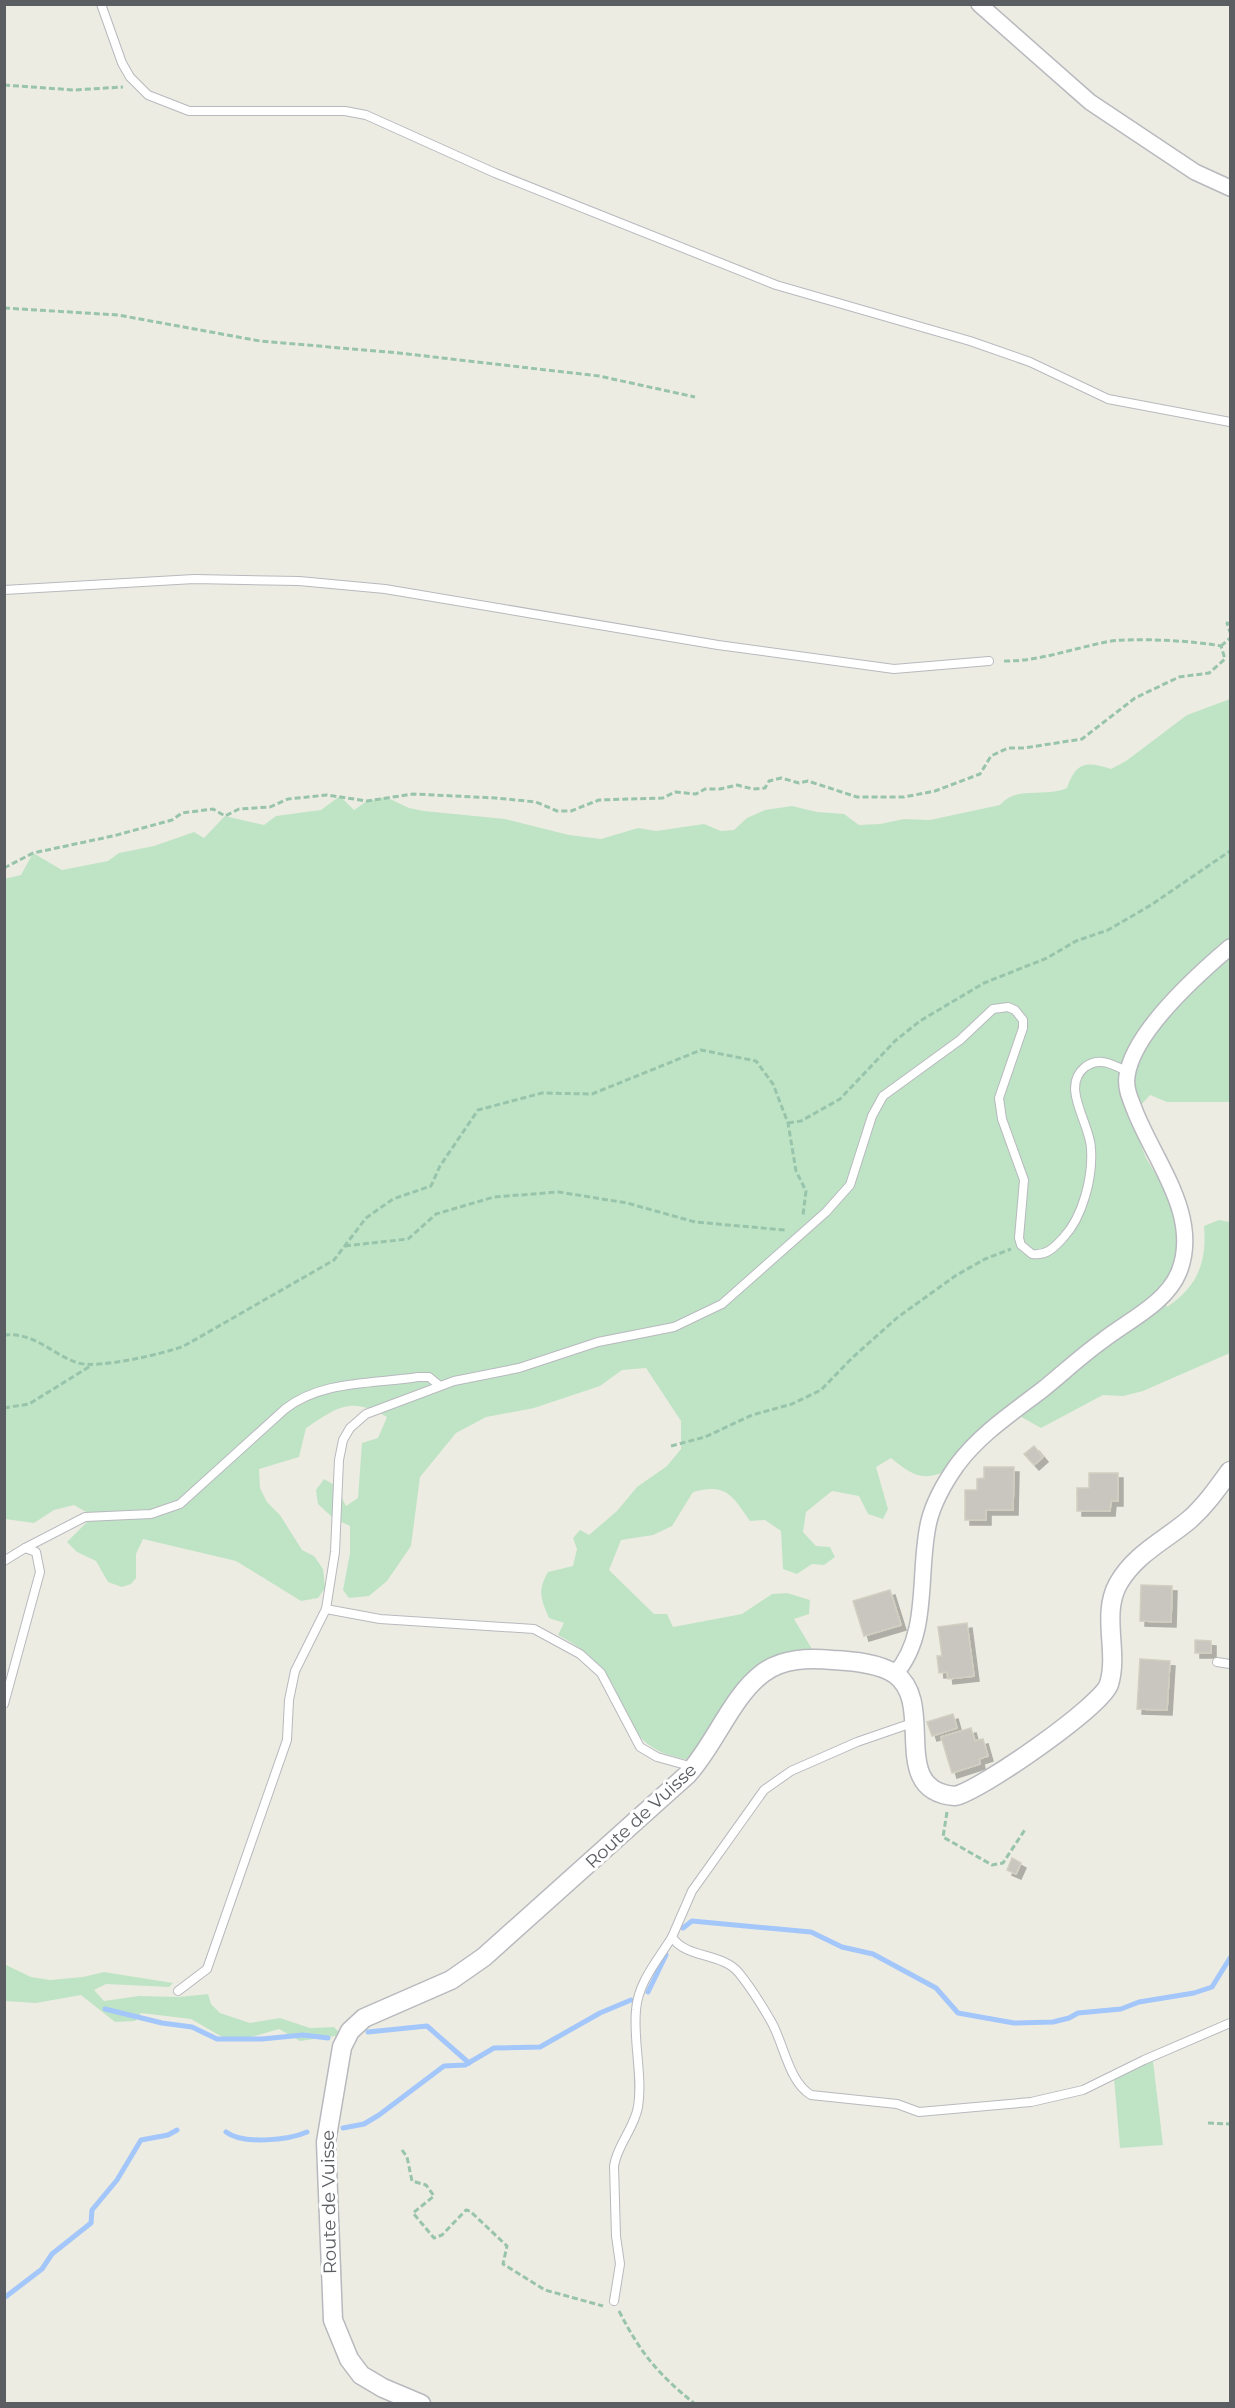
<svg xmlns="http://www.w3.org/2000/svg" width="1235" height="2408" font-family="Montserrat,sans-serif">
<defs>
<filter id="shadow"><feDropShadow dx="5" dy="5" stdDeviation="0" flood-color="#0004"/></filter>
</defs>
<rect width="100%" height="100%" fill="#edece2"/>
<g fill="#bfe4c5">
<path d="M 1230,699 L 1230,1102 L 1167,1102 L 1150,1095 L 1130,1117 L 1146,1158 L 1170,1198 L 1175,1222 L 1178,1253 L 1165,1300 L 1167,1307 C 1198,1286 1207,1262 1204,1226 L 1219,1220 L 1230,1222 L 1230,1353 L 1143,1391 L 1123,1396 L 1103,1395 L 1041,1428 L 1014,1413 C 992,1433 955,1479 923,1476 C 911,1475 900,1465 891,1458 L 876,1467 L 888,1509 L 883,1519 L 868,1514 L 859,1496 L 832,1491 L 806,1512 L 803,1532 L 816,1546 L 830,1547 L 835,1557 L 824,1565 L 812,1564 L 797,1574 L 783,1569 L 781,1531 L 765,1520 L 750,1521 C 732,1495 726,1483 693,1492 L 672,1526 L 653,1535 L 621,1540 L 609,1570 L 654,1614 L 667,1614 L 673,1627 L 742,1614 L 772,1594 L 787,1593 L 810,1600 L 809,1614 L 794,1619 L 812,1649 L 791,1652 L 773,1659 L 692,1761 C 678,1757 663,1755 652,1747 C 629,1733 623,1702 610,1680 C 597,1659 579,1646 558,1635 L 564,1623 L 549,1618 C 541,1599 537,1591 548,1572 L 573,1566 L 577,1549 L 573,1538 L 580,1530 L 589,1535 L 617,1511 L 637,1487 L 667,1466 L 681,1449 L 681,1421 L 646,1368 L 622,1370 L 600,1386 L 534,1408 L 486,1417 L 456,1433 L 420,1477 L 411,1546 L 387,1581 L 369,1596 L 349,1598 L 343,1590 L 350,1553 L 350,1526 L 333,1518 L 318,1504 L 316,1490 L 324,1479 L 336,1486 L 346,1506 L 358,1498 L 362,1443 L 378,1438 L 387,1417 C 350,1396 338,1407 306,1428 L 299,1457 L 259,1469 L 260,1488 L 267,1502 L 280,1515 L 302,1550 L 314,1556 L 323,1569 L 325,1588 L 318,1598 L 301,1601 L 236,1561 L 143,1539 L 136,1554 L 136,1578 L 131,1584 L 122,1587 L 108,1582 L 96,1561 L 77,1552 L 67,1542 L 93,1516 L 74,1505 L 54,1510 L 34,1523 L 5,1519 L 4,879 L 21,875 L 33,853 L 62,870 L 108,861 L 119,853 L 154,846 L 194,832 L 204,838 L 225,816 L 264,825 L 276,816 L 321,810 L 340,796 L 354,810 L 367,801 L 386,797 L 409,808 L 424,811 L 505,819 L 569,835 L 601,839 L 638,828 L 656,831 L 704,824 L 721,831 L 734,830 L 747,818 L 765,810 L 792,806 L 817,812 L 844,814 L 859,825 L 880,824 L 904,819 L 930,820 L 1000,805 C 1017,785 1044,798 1067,788 C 1076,762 1086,761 1111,769 L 1126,761 L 1187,715 Z"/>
<path d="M 4,1964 L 31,1977 L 50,1980 L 83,1977 L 104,1972 L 173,1983 L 169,1987 L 106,1984 L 94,1990 L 104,2001 L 139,1996 L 179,1997 L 208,1994 L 211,2004 L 220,2013 L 250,2023 L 280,2018 L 310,2028 L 334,2027 L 341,2034 L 338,2039 L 335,2036 L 300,2041 L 279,2029 L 237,2041 L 224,2038 L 191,2019 L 141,2013 L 135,2021 L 115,2022 L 81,1995 L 36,2003 L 5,2001 Z"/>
<path d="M 1153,2061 L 1163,2145 L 1120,2148 L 1114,2078 Z"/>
</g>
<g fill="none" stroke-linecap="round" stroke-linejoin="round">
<g stroke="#a3c6fb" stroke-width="5">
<path d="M 683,1928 L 692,1921 L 811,1932 L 842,1947 L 873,1954 L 936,1988 L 958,2013 L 1014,2023 L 1053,2022 L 1069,2018 L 1078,2013 L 1121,2009 L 1139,2002 L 1194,1993 L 1212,1987 L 1230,1958"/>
<path d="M 648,1992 L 666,1955"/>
<path d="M 105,2009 L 162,2023 L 192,2027 L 217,2039 L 262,2039 L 303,2035 L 328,2038"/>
<path d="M 368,2032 L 427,2026 L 469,2063"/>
<path d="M 343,2128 L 364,2124 L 379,2115 L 444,2066 L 465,2065 L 494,2048 L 540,2047 L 600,2013 L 631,2000"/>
<path d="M 226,2132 C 243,2145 289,2140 307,2132"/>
<path d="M 4,2298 L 42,2269 L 52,2254 L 91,2223 L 92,2210 L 117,2180 L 141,2140 L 168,2135 L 177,2130"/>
</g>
</g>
<g fill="#c8c6bf" stroke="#d1cfc1" stroke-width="1.5" filter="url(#shadow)">
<path d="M 1034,1446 L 1043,1457 L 1034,1465 L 1024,1454 Z"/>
<path d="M 984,1467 L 1014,1467 L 1013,1510 L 986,1510 L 986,1520 L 965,1520 L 965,1490 L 977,1490 L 977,1479 L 984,1478 Z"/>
<path d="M 1089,1473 L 1118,1473 L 1118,1501 L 1111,1501 L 1110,1511 L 1077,1511 L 1077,1488 L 1089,1488 Z"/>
<path d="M 1141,1585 L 1172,1586 L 1171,1622 L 1140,1621 Z"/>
<path d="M 890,1590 L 901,1625 L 864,1636 L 853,1601 Z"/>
<path d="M 967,1623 L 974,1676 L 948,1679 L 947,1672 L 939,1673 L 937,1656 L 942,1656 L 938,1627 Z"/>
<path d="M 1195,1640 L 1211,1641 L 1211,1653 L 1195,1653 Z"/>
<path d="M 1140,1659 L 1170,1661 L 1167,1710 L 1137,1709 Z"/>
<path d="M 953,1714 L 957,1728 L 932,1736 L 927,1722 Z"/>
<path d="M 971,1728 L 975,1741 L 983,1739 L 988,1756 L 979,1759 L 980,1764 L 952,1773 L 941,1737 Z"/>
<path d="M 1012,1858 L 1021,1863 L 1016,1874 L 1007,1870 Z"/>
</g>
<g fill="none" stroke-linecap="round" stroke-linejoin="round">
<g stroke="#b7b9be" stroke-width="10">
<g id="service">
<path d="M 101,4 L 122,63 L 130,77 L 148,95 L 189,111 L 345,111 L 366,115 L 495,173 L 776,285 L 970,341 L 1030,362 L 1108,399 L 1230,422"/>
<path d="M 4,590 L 194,579 L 299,581 L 385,589 L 718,645 L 894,669 L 989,661"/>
<path d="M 25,1548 L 85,1517 L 151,1514 L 180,1504 L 285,1409 C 322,1380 373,1384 418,1377 L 429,1377 L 440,1386"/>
<path d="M 4,1561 L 25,1548 L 36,1552 L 40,1572 L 4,1704"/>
<path d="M 326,1609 L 380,1619 L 534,1629 L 580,1654 L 601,1673 L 640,1747 L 657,1757 L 693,1767"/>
<path d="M 1217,1662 L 1230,1664"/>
<path d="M 915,1722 L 857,1742 L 791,1771 L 764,1790 L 692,1891 L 672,1937 C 686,1959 722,1952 739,1973 C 751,1988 763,2007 772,2023 C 784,2045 789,2082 811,2095 L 897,2104 L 919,2112 L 1031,2102 L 1083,2090 L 1144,2060 L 1230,2023"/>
<path d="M 178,1991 L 207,1969 L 287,1740 L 289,1700 L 295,1671 L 326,1609 L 335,1552 L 339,1460 L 343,1440 L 350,1428 L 366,1414 L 454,1381 L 519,1368 L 598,1342 L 674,1327 L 722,1304 L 826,1212 L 850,1185 L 872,1116 L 883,1096 L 960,1040 L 993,1009 L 1008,1007 L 1015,1010 L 1023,1020 L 1023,1028 L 999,1098 L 1002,1119 L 1024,1180 L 1019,1238 L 1021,1245 L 1032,1254 C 1046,1256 1054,1248 1063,1238 C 1083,1217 1093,1177 1091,1148 C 1090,1123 1060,1087 1085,1067 C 1100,1056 1114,1065 1128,1072"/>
<path d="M 614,2301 L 620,2264 L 616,2236 L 614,2166 C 617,2145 634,2129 638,2107 C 643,2076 633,2042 636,2010 C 638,1982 658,1960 672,1937"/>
</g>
</g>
<g stroke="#b7b9be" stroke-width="18">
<g id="minor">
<path d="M 979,4 L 1090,102 L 1195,172 L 1230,188"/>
<path d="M 895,1674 C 931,1634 917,1570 929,1521 C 934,1501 945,1482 957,1465 C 980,1434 1012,1413 1042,1390 C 1062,1374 1081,1356 1102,1341 C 1127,1321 1166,1304 1179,1272 C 1201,1216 1155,1162 1135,1111 C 1131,1100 1125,1089 1127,1076 C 1133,1032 1197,975 1230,947"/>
</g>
</g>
<g stroke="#b7b9be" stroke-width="21">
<path id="tertiary" d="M 421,2404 L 383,2388 L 361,2375 L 349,2359 L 333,2320 L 326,2142 L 342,2047 L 350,2031 L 364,2018 L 451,1980 L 484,1957 L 687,1775 C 715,1745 731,1697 763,1673 C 783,1658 809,1658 833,1660 C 852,1661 879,1663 895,1674 C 937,1704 887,1791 955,1796 C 980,1791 1102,1706 1109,1684 C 1119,1652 1101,1615 1118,1584 C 1135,1554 1164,1541 1189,1520 C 1205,1506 1217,1489 1230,1471"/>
</g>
<g stroke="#99c4ac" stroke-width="3" stroke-dasharray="6 3" stroke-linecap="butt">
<path d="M 4,85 L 74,90 L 123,87"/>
<path d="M 4,308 L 118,315 L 260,341 L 399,353 L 599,376 L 695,397"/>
<path d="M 1230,624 L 1227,623 L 1230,632"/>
<path d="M 1221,646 L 1230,638"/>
<path d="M 4,868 L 33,853 L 113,836 L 172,820 L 182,813 L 213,809 L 225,816 L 239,809 L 270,807 L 288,799 L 327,795 L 367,801 L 413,794 L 496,798 L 536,802 L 557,811 L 571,811 L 599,800 L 663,798 L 675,792 L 696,794 L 705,789 L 720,789 L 737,785 L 753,789 L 765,788 L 769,781 L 781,778 L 799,783 L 808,781 L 857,797 L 904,797 L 935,791 L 980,774 L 991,756 L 1008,748 L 1024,748 L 1082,739 L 1135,698 L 1179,677 L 1209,673 L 1225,659 L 1221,646 C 1197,641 1129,637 1106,642 C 1071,649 1037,662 1001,661"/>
<path d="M 788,1123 L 801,1121 L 840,1099 L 895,1041 L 920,1021 L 984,983 L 1047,958 L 1076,941 L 1108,930 L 1151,905 L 1230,851"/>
<path d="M 345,1246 L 408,1239 L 436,1214 L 494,1197 L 559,1192 L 627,1203 L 695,1222 L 785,1230"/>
<path d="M 4,1335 C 35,1332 51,1354 78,1363 C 98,1369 163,1354 184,1346 L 334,1260 L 366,1218 L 393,1199 L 431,1186 L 440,1166 L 478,1110 L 542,1093 L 592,1094 L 701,1050 L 756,1061 L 773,1084 L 788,1123 L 796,1171 L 806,1191 L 803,1215"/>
<path d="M 4,1408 L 29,1404 L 92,1365"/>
<path d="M 671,1446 L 705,1437 L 752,1415 L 792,1404 L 821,1390 L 852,1358 L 898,1317 L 955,1276 L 985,1259 L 1011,1249"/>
<path d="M 947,1812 L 943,1837 L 992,1865 L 1003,1863 L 1026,1828"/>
<path d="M 1208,2123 L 1230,2124"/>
<path d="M 402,2150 L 407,2157 L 412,2181 L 426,2185 L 434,2196 L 413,2213 L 434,2238 L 442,2235 L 466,2210 L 470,2211 L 507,2246 L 503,2264 L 545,2290 L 603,2306"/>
<path d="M 619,2311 C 641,2354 658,2374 695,2404"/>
</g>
<use href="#service" stroke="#fff" stroke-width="8"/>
<use href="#minor" stroke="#fff" stroke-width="15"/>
<use href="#tertiary" stroke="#fff" stroke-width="18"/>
</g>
<g text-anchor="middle" stroke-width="6" stroke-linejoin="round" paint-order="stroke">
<g font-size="18" fill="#5a5d62" stroke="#fff">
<text transform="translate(641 1816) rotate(-43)" y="6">Route de Vuisse</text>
<text transform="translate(329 2202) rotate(-91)" y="6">Route de Vuisse</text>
</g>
</g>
<rect width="1235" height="2408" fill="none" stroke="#5a5d62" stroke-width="12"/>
</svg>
